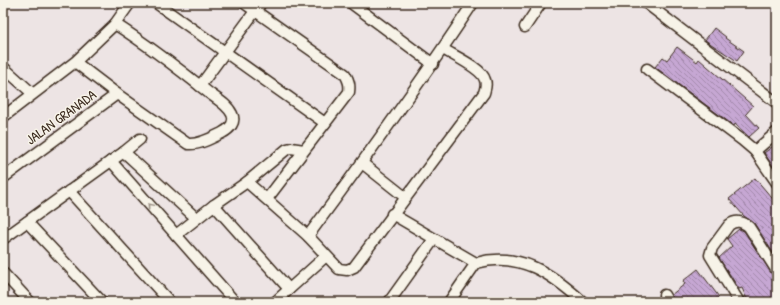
<svg xmlns="http://www.w3.org/2000/svg" width="780" height="305" font-family="'Patrick Hand',sans-serif">
<defs>
<pattern id="building-back-hatch" width="6" height="6" patternUnits="userSpaceOnUse"><rect width="6" height="6" fill="#c6a7d3"/><path d="M-1 5l2 2M0 0l6 6M5-1l2 2" fill="none" stroke="#a288ab"/></pattern>
</defs>
<rect width="100%" height="100%" fill="#ede4e4"/>
<filter id="ink" filterUnits="userSpaceOnUse"><feTurbulence type="fractalNoise" baseFrequency=".025" numOctaves="2"/><feDisplacementMap in="SourceGraphic" scale="8" xChannelSelector="R" yChannelSelector="G"/><feConvolveMatrix kernelMatrix="1 2 1 2 8 2 1 2 1" color-interpolation-filters="sRGB"/></filter>
<g filter="url(#ink)">
<g fill="url(#building-back-hatch)" stroke="#3b2a1e">
<path d="M 714,28 L 726,37 L 725,38 L 744,51 L 737,61 L 705,40 Z"/>
<path d="M 677,47 L 697,62 L 699,59 L 753,106 L 746,114 L 759,128 L 749,137 L 735,124 L 734,126 L 655,67 L 663,57 L 667,60 Z"/>
<path d="M 777,143 L 777,172 L 764,153 Z"/>
<path d="M 755,178 L 777,204 L 777,259 L 754,223 L 744,216 L 729,199 Z"/>
<path d="M 739,229 L 744,231 L 772,274 L 777,277 L 777,302 L 748,302 L 742,288 L 739,289 L 719,258 L 732,246 L 727,239 Z"/>
<path d="M 698,269 L 719,297 L 712,302 L 675,302 L 671,295 L 685,284 L 683,281 Z"/>
</g>
<g fill="none" stroke-linecap="round" stroke-linejoin="round">
<g stroke="#3b2a1e" stroke-width="13">
<g id="minor">
<path d="M 156,3 L 325,123"/>
<path d="M 244,3 L 345,74 C 349,81 350,85 349,92 L 267,199"/>
<path d="M 351,3 L 433,64"/>
<path d="M 646,3 L 777,103"/>
<path d="M 115,24 L 130,3"/>
<path d="M 525,27 L 541,3"/>
<path d="M 3,67 L 32,93"/>
<path d="M 647,69 L 742,140 L 755,151 L 777,183"/>
<path d="M 200,86 L 261,3"/>
<path d="M 3,117 L 75,62 L 115,24 C 148,45 179,69 209,93 C 217,99 228,105 232,114 C 236,122 230,129 222,133 C 212,138 199,145 188,144 L 117,94 L 75,62"/>
<path d="M 755,151 L 777,132"/>
<path d="M 124,152 L 196,218"/>
<path d="M 111,161 L 235,302"/>
<path d="M 362,163 L 405,197"/>
<path d="M 3,178 L 117,94"/>
<path d="M 247,182 L 308,236 L 339,269 L 347,270 L 354,267 L 484,93 C 485,89 487,85 485,80 C 482,68 454,56 443,49"/>
<path d="M 69,191 L 170,302"/>
<path d="M 214,205 L 289,289"/>
<path d="M 392,214 L 476,263 C 520,251 552,274 583,302"/>
<path d="M 27,222 L 102,302"/>
<path d="M 176,235 L 214,205 L 247,182 L 287,149 L 291,148 L 304,150"/>
<path d="M 308,236 C 365,159 421,82 473,3"/>
<path d="M 3,239 L 111,161 L 124,152 L 140,139"/>
<path d="M 3,273 L 30,302"/>
<path d="M 664,295 L 668,302"/>
<path d="M 275,302 L 326,256"/>
<path d="M 389,302 L 434,239"/>
<path d="M 449,302 L 476,263"/>
<path d="M 739,302 L 710,255 L 712,248 L 729,225 C 736,220 742,221 749,227 L 777,271"/>
</g>
</g>
<use href="#minor" stroke="#f7f3e8" stroke-width="10"/>
</g>
<defs><path id="oneway-chevron" d="M-2-3.5L2.5 0L-2 3.5" fill="none" stroke-width="1.6" stroke-linecap="round" stroke-linejoin="round"/></defs>
<use stroke="#998e83" href="#oneway-chevron" transform="translate(150 206) rotate(-131)"/>
</g>
<g text-anchor="middle" stroke-width="3" stroke-linejoin="round" paint-order="stroke">
<g font-size="14" fill="#3b2a1e" stroke="#f7f3e8">
<text transform="translate(61 117) rotate(-36)" y="5">JALAN GRANADA</text>
</g>
</g>
<rect width="780" height="305" fill="none" stroke="#f7f3e8" stroke-width="16"/>
<rect x="8" y="8" width="764" height="289" fill="none" stroke="#3b2a1e" stroke-width="1.5" filter="url(#ink)"/>
</svg>
